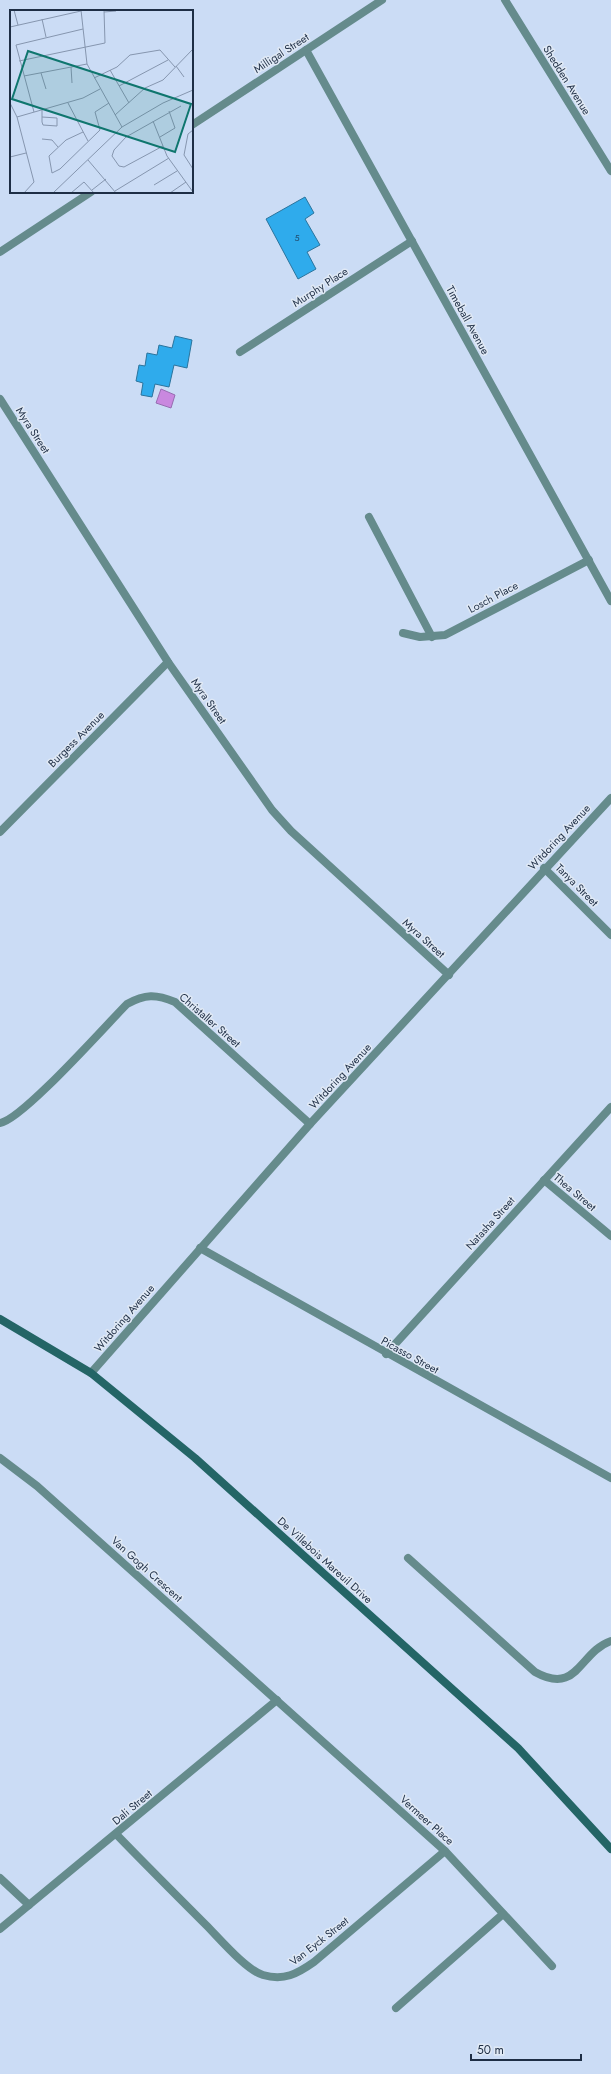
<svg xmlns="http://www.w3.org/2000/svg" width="611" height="2074" font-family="Jost,sans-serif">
<rect width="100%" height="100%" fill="#cbdcf5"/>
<path fill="#c988df" stroke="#966db1" d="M 161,389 L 175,395 L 171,408 L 156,403 Z"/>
<g fill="#2fabec" stroke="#2b749d">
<path d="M 305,197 L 314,213 L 305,219 L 320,245 L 307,252 L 316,269 L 298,279 L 266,219 Z"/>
<path d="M 175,336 L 192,340 L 187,368 L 174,365 L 169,387 L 155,384 L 152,397 L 141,395 L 143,383 L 136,381 L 139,365 L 145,366 L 147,353 L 157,355 L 159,345 L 172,348 Z"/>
</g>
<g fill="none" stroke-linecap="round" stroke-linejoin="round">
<path stroke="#658b8c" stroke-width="8" d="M 408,1558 L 535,1672 C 578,1696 579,1652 611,1641"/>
<g stroke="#658b8c" stroke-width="8">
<path d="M 505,0 L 611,171"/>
<path d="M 306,50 L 611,601"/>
<path d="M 192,125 L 382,0"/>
<path d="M 0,252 L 91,192"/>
<path d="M 240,352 L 412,241"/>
<path d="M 0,399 L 168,662 L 272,810 L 291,831 L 449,975"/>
<path d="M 369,517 L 432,637"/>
<path d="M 403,633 L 420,637 L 445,635 L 589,560"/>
<path d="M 0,832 L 168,662"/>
<path d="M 544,868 L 611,935"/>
<path d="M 0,1123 C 22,1120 106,1025 127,1004 C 145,994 156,994 175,1002 L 310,1124"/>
<path d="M 544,1180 L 611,1236"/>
<path d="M 200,1248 L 611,1478"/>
<path d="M 386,1354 L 611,1107"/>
<path d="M 91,1373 L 310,1124 L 611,798"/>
<path d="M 0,1458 L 37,1486 L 445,1851 L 552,1966"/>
<path d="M 116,1834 C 146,1865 176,1895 206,1925 C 219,1938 246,1970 263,1975 C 284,1981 297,1974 314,1962 L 445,1851"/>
<path d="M 0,1878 L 29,1905"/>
<path d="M 0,1929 L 277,1700"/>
<path d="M 396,2008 L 503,1914"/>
</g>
<path stroke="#246566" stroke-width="8" d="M 0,1319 L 91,1373 L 195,1458 L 518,1748 L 611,1849"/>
</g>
<g text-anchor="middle" stroke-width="3" stroke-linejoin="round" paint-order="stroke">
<g font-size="9" fill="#224d6f">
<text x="297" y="241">5</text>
</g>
<g font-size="11" fill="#1e2e45" stroke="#e0e9f5">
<text transform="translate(281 53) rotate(-33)" y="4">Milligal Street</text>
<text transform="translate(567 80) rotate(58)" y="4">Shedden Avenue</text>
<text transform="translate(320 287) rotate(-33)" y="4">Murphy Place</text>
<text transform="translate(468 320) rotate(61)" y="4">Timeball Avenue</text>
<text transform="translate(33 430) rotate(57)" y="4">Myra Street</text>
<text transform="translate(493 597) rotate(-28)" y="4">Losch Place</text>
<text transform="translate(209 701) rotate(55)" y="4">Myra Street</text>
<text transform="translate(76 739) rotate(-45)" y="4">Burgess Avenue</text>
<text transform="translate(559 837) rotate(-47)" y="4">Witdoring Avenue</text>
<text transform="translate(577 885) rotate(45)" y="4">Tanya Street</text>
<text transform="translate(424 938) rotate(42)" y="4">Myra Street</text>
<text transform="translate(210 1020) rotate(41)" y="4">Christaller Street</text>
<text transform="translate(340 1076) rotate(-47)" y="4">Witdoring Avenue</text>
<text transform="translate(575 1192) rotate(40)" y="4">Thea Street</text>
<text transform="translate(490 1223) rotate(-48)" y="4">Natasha Street</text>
<text transform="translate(124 1318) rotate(-49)" y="4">Witdoring Avenue</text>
<text transform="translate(410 1355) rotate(29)" y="4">Picasso Street</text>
<text transform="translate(325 1560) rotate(42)" y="4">De Villebois Mareuil Drive</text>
<text transform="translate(147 1569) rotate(42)" y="4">Van Gogh Crescent</text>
<text transform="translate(132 1807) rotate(-40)" y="4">Dali Street</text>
<text transform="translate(427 1820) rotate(42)" y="4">Vermeer Place</text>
<text transform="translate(319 1941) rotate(-38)" y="4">Van Eyck Street</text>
</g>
</g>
<g transform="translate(10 10)">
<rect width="183" height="183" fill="#cbdcf5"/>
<path fill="none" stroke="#8696af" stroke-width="1" d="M 4,0 L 8,15M 71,0 L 77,54 L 112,117M 94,2 L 106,1M 32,9 L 36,27M 0,17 L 71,1M 9,51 L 95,33 L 94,0M 166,56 L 174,67M 61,57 L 62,73M 100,60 L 119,93M 31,63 L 36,79M 14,66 L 77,54M 84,68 L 107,57 L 120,45 L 150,40 L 165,57M 109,76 L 158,50M 0,93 L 7,107 L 24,172 L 14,183M 58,93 L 78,131M 24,102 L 6,35 L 73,19M 105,105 L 135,78 L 153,70 L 183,39M 7,107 L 73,88 L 90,79M 32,107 L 47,108 L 47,116 L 33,115 L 32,112 L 32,100M 143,111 L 157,146 L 183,182M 183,120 L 178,124 L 174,145 L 183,159M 73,122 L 56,130 L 39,146 L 42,163 L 50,159 L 90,120 L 85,102 L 99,93M 150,127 L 165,118 L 159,101M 32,129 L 42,130 L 48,137M 153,136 L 114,157 L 109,156 L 102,146 L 104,140 L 116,127 L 171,96M 0,147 L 16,143M 78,150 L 106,183M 144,175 L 167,161M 82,180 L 96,169M 105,181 L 159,148M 43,183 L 112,117 L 153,93 L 183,80M 61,183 L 74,172 L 84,183M 160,183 L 176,172"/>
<path fill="#0f766e" fill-opacity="0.15" stroke="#0f766e" stroke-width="2" d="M 18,41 L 181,94 L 165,142 L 2,89 Z"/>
<rect width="183" height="183" fill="none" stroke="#1e2e45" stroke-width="2"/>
</g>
<path d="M471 2054v6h110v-6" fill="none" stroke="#1e2e45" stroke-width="2"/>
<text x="477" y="2054" font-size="12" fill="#1e2e45" stroke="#e0e9f5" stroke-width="3" paint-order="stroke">50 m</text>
</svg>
